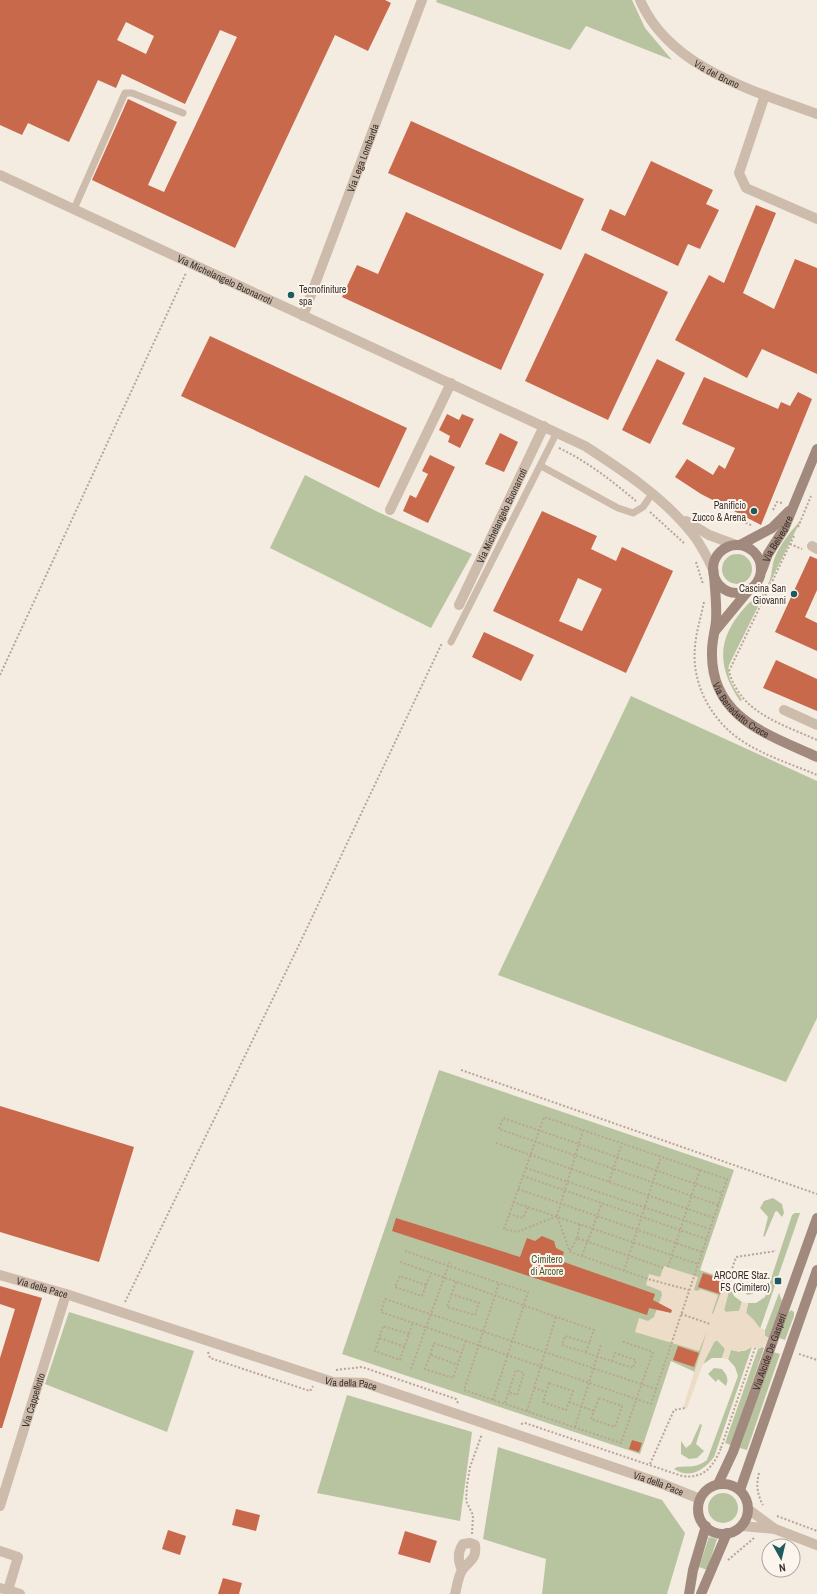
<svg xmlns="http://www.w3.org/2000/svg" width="817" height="1594" font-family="'Archivo Narrow',sans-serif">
<rect width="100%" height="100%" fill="#f4ebe1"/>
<g fill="#b8c4a0">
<path d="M 437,0 L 632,0 L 645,28 L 672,60 L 586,26 L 570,50 L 436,2 Z"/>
<path d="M 305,475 L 378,512 L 472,554 L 431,628 L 270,548 Z"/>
<path d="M 801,520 L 729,665 C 726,678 735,689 742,700 L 740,701 C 716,665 717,637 747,605 C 754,598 763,592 768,584 C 773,575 771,566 775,557 C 781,543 791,531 801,520 Z"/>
<circle cx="737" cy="569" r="15"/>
<path d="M 631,696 L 817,781 L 817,1018 L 786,1082 L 498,975 Z"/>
<path d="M 439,1070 L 734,1170 L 700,1270 L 726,1279 L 695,1372 L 671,1361 L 640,1454 L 342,1354 Z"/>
<path d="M 773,1198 L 782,1204 L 784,1213 L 782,1217 L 777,1211 L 775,1212 L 765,1236 L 763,1237 L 768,1217 L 760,1208 L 764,1201 Z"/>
<path d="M 795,1213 L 800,1213 L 760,1329 L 746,1313 L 748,1303 L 756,1303 L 765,1297 L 792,1215 Z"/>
<path d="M 740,1278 L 748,1286 L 759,1286 L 757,1292 L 748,1295 L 740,1289 Z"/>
<path d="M 730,1287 L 734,1296 L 742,1302 L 739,1311 L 726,1312 L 724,1310 Z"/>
<path d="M 779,1293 L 782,1301 L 769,1338 L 765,1336 L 764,1333 Z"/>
<path d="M 791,1310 L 794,1312 L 794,1316 L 785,1340 L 779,1338 L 788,1313 Z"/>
<path d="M 69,1312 L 194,1351 L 167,1432 L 45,1384 Z"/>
<path d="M 717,1340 L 725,1349 L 722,1358 L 712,1358 L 703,1364 L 714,1342 Z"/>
<path d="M 752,1347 L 714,1457 C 703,1471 690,1479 674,1469 L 677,1467 C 689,1466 697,1468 707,1460 L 738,1376 L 735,1367 L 728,1359 L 731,1350 L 744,1351 Z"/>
<path d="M 762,1347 L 764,1348 L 731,1445 L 725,1443 L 758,1349 Z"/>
<path d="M 773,1352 L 780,1354 L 747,1450 L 740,1448 Z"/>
<path d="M 714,1368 L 722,1369 C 727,1375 729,1379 726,1386 L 718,1379 L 716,1382 L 708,1374 Z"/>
<path d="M 347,1395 L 472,1432 L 460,1521 L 317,1493 Z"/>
<path d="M 700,1424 L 702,1425 L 696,1444 L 704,1451 L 697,1458 L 689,1459 L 681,1454 L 681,1441 L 686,1448 L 691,1444 Z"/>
<path d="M 498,1447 L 662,1500 L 685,1533 L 667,1594 L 542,1594 L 546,1559 L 483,1539 Z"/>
<circle cx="723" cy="1508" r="15"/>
<path d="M 709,1537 L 717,1539 L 707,1570 L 699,1567 Z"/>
</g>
<path fill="#ecdcc8" d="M 664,1266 L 698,1277 L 694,1290 L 698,1291 L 700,1289 L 718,1295 L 712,1313 L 713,1314 L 729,1271 L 733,1274 L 724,1310 L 726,1312 L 739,1311 L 742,1302 L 748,1303 L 746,1313 L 753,1319 L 760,1328 L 765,1330 L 765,1336 L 769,1338 L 764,1348 L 762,1347 L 758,1349 L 752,1347 L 739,1352 L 731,1350 L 728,1359 L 722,1358 L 725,1349 L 717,1340 L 714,1342 L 703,1364 L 687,1408 L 683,1408 L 707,1331 L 699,1351 L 635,1332 L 639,1318 L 648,1321 L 654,1317 L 662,1295 L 661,1291 L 646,1285 L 649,1274 L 660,1277 Z"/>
<g fill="#c8694b" fill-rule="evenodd">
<path d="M 0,0 L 385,0 L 391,3 L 368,51 L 335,35 L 235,248 L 92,180 L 128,99 L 177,122 L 148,185 L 164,192 L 237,37 L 220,30 L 185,104 L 122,74 L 116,88 L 98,80 L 69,142 L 28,123 L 22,135 L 0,125 ZM 126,22 L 154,36 L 146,54 L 117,40 Z"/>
<path d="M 411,121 L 584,199 L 561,250 L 388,173 Z"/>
<path d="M 651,161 L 713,190 L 706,204 L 719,210 L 700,249 L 688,244 L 678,266 L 601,230 L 610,209 L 625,216 Z"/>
<path d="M 756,205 L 776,213 L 743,293 L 774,309 L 795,259 L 817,268 L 817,374 L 762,349 L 747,378 L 675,340 L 709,275 L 724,283 Z"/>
<path d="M 406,212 L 544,274 L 501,370 L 342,297 L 357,265 L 378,274 Z"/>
<path d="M 585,253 L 668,292 L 608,420 L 525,381 Z"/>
<path d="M 210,336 L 407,428 L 379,488 L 181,396 Z"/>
<path d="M 657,359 L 685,373 L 650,444 L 622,430 Z"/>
<path d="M 704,377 L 778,409 L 781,402 L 790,406 L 798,392 L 812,399 L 761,525 L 701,494 L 675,477 L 687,459 L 713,475 L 719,465 L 725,469 L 735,448 L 682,424 Z"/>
<path d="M 447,414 L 459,420 L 462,414 L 474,419 L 460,448 L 448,442 L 450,436 L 439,430 Z"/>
<path d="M 500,433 L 518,442 L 504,472 L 485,464 Z"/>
<path d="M 430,455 L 455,467 L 428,523 L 403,511 L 410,495 L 416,498 L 428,474 L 422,471 Z"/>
<path d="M 542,511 L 597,536 L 591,549 L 616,561 L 622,547 L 673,571 L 626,673 L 493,611 ZM 578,578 L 602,589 L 582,631 L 559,621 Z"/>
<path d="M 810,556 L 817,559 L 817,590 L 805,617 L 817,623 L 817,651 L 775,632 Z"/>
<path d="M 484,632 L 534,655 L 521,681 L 472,657 Z"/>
<path d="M 776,660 L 817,679 L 817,711 L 763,688 Z"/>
<path d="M 0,1106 L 134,1147 L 99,1262 L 0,1232 Z"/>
<path d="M 396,1218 L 520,1257 L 527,1238 L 535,1241 L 542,1236 L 554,1241 L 556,1248 L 564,1252 L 561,1261 L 655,1294 L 653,1300 L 672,1310 L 671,1313 L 649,1308 L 647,1315 L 392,1231 Z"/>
<path d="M 703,1273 L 725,1280 L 720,1294 L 698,1287 Z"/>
<path d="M 0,1286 L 42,1298 L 2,1428 L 0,1428 L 0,1358 L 15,1309 L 0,1304 Z"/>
<path d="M 678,1346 L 699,1353 L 694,1367 L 673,1360 Z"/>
<path d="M 632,1440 L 642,1443 L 639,1452 L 629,1449 Z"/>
<path d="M 236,1509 L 260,1515 L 256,1531 L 232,1525 Z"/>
<path d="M 168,1530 L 186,1536 L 180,1555 L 162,1549 Z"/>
<path d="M 405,1531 L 437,1541 L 430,1563 L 398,1554 Z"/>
<path d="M 223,1578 L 242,1583 L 239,1594 L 218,1594 Z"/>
</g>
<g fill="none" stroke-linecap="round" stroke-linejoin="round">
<g stroke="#b9a596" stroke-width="2" stroke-dasharray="2 2" stroke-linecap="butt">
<path d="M 559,448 C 588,462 611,480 636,501"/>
<path d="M 773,510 L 777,502 L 782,503"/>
<path d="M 650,512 L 684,543"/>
<path d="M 742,521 L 753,526"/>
<path d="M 798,527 L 811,496"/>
<path d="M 794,536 L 729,671 C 740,713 782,724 817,740"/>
<path d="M 790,544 L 802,549"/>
<path d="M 696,562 L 703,584"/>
<path d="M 704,602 C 701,617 696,632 695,647 C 691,686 714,725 747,744 C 768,757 794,765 817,775"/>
<path d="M 0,675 L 186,273"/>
<path d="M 461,1070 L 817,1194"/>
<path d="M 496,1143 L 714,1218"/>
<path d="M 526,1168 L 710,1229"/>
<path d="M 523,1176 L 706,1239"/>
<path d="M 609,1182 L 622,1143"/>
<path d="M 518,1189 L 702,1252"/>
<path d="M 513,1202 L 698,1264"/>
<path d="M 718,1205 L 499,1129 L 503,1118 L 722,1193"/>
<path d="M 509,1214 L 523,1218 L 528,1207"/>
<path d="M 557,1216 L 583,1130"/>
<path d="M 577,1238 L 580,1224"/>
<path d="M 405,1251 L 499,1283 L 464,1390 L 621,1443 L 653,1352 L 621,1341"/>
<path d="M 570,1251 L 577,1238 L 664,1268"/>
<path d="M 582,1256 L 602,1203"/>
<path d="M 400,1262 L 594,1330 L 589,1343"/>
<path d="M 668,1267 L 700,1170"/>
<path d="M 624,1271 L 661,1157"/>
<path d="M 731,1272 L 736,1257 L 776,1251"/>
<path d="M 426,1285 L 400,1276 L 395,1287 L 422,1296 L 431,1273"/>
<path d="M 451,1294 L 479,1303 L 475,1315 L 447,1307 L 456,1282"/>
<path d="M 385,1299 L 656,1389 L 651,1404 L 381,1312 Z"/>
<path d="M 125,1302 L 298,947 L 442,643"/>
<path d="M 681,1314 L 710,1324"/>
<path d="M 409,1334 L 383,1326 L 375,1351 L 400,1360 L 413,1322"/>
<path d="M 380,1338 L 405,1347"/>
<path d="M 208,1352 L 210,1358 L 310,1391 L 313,1386"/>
<path d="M 586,1352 L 589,1343 L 565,1336 L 562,1345 L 633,1368 L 636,1360 L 615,1353 L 612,1361"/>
<path d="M 462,1353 L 434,1343 L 425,1369 L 453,1378 L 466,1340"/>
<path d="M 799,1354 L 817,1360"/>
<path d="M 431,1355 L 458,1365"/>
<path d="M 411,1369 L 450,1261"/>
<path d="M 336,1370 L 362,1367 L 456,1399 L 458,1403"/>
<path d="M 549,1383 L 573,1391 L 566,1410 L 543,1402 Z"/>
<path d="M 534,1388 L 546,1392"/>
<path d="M 656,1389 L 727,1179 L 544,1117 L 504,1229 L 517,1232 L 557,1216 L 570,1252 L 648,1279 L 689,1290"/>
<path d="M 599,1398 L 622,1406 L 615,1427 L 591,1419 Z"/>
<path d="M 493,1400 L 528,1292 L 499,1283"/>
<path d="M 569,1402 L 594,1411"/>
<path d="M 505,1403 L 516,1370 L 524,1373 L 517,1395 L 508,1392"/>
<path d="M 527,1411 L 556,1317"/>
<path d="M 521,1424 L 525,1423 L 682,1476 C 704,1479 713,1467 721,1448"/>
<path d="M 575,1427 L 601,1344"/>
<path d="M 721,1448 L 755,1348"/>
<path d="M 650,1464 L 674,1410 L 685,1408"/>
<path d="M 759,1473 C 756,1485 757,1494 763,1505"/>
<path d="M 777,1516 L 817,1531"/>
<path d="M 472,1534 L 473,1515 L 466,1501 L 467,1485 L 470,1467 L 482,1434"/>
<path d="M 728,1560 L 754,1538"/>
</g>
<g stroke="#cdbbac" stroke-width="7">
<path d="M 74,209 L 125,93 L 132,93 L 183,113"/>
<path d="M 541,466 L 618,508 L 633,513 L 643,507 L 652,494"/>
<path d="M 451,642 L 557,432"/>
</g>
<g stroke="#cdbbac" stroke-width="10">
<path id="s1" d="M 640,0 C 669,68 754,91 817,114"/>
<path d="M 765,95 L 739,173 L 746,188 L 817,219"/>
<path id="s2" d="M 0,175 L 585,446 C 622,470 662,496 690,531 C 700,542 707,557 714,571"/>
<path id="s3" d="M 303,316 L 422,0"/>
<path d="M 390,510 L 451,383"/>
<path d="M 686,521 L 709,535 L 736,545"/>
<path d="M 812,546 L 817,549"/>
<path id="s4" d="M 459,605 L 544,426"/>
<path d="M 784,710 L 817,725"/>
<path id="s5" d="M 0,1275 L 66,1294 L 333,1382 L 365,1383 L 660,1483 L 700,1499"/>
<path id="s6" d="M 0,1506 L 66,1294"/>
<path d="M 748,1509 L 775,1529 L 817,1545"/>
<path d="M 742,1526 L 775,1529"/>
<path d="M 0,1551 L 18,1557 L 8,1590 L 0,1588"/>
<path d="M 8,1590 L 20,1594"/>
<path d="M 455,1594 C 457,1587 458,1575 463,1569 C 470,1560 477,1559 475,1545 L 470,1543 L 463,1544 C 457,1553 458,1560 462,1570"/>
</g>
<g stroke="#a18a7d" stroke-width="10">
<circle cx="737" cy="569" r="24"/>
<path d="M 740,545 L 772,528 L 789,511"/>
<path id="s7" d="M 762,570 L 768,554 L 784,529 L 817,449"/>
<path id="s8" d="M 714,575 C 715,590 717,605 716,621 C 715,631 712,641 712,651 C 710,717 767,734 817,757"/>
<path d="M 715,631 L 748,591"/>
<path id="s9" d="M 718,1484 L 733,1452 L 817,1218"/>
<circle cx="723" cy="1509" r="25"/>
<path d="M 740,1490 L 817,1270"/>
<path d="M 689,1594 L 693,1570 L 706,1526"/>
<path d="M 701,1594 L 727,1533"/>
</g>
</g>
<g fill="#1f5a5e" stroke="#fbf5ee" stroke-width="1.5">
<circle cx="291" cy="295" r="4"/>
<circle cx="754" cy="511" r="4"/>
<circle cx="794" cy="594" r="4"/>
<rect x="774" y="1277" width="8" height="8" rx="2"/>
</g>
<g text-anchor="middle" stroke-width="4" stroke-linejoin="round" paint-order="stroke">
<g font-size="10" fill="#3b302b" stroke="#fbf5ee">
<text dy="4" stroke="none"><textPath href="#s1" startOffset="109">Via del Bruno</textPath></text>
<text dy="4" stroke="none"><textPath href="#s3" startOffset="169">Via Lega Lombarda</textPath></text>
<text dy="4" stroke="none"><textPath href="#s2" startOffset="248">Via Michelangelo Buonarroti</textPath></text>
<text dy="4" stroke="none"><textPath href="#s4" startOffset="99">Via Michelangelo Buonarroti</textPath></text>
<text dy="4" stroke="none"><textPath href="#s7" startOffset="35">Via Belvedere</textPath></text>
<text dy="4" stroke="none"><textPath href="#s8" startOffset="146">Via Benedetto Croce</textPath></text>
<text dy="4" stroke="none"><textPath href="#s5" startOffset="44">Via della Pace</textPath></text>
<text dy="4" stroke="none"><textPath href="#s9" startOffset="142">Via Alcide De Gasperi</textPath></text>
<text dy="4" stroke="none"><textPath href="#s5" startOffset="368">Via della Pace</textPath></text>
<text dy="4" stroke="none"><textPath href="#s6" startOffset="111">Via Cappellotto</textPath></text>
<text dy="4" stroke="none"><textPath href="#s5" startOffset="692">Via della Pace</textPath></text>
</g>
<g font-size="10" fill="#3b302b" stroke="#fbf5ee" text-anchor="end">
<text x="299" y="293" text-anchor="start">Tecnofiniture<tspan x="299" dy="12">spa</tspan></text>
<text x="746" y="509">Panificio<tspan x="746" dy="12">Zucco &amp; Arena</tspan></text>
<text x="786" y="592">Cascina San<tspan x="786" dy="12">Giovanni</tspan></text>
<text x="770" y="1279">ARCORE Staz.<tspan x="770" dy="12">FS (Cimitero)</tspan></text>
</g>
<g font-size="10" fill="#4a5a2e" stroke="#fbf5ee">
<text x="547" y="1263">Cimitero<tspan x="547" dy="12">di Arcore</tspan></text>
</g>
</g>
<g transform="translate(781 1558) rotate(172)"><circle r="19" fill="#fbf5ee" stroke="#aea6a0"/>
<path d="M0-3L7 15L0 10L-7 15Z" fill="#1f5a5e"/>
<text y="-6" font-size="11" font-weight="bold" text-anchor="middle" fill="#3b302b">N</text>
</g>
</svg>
